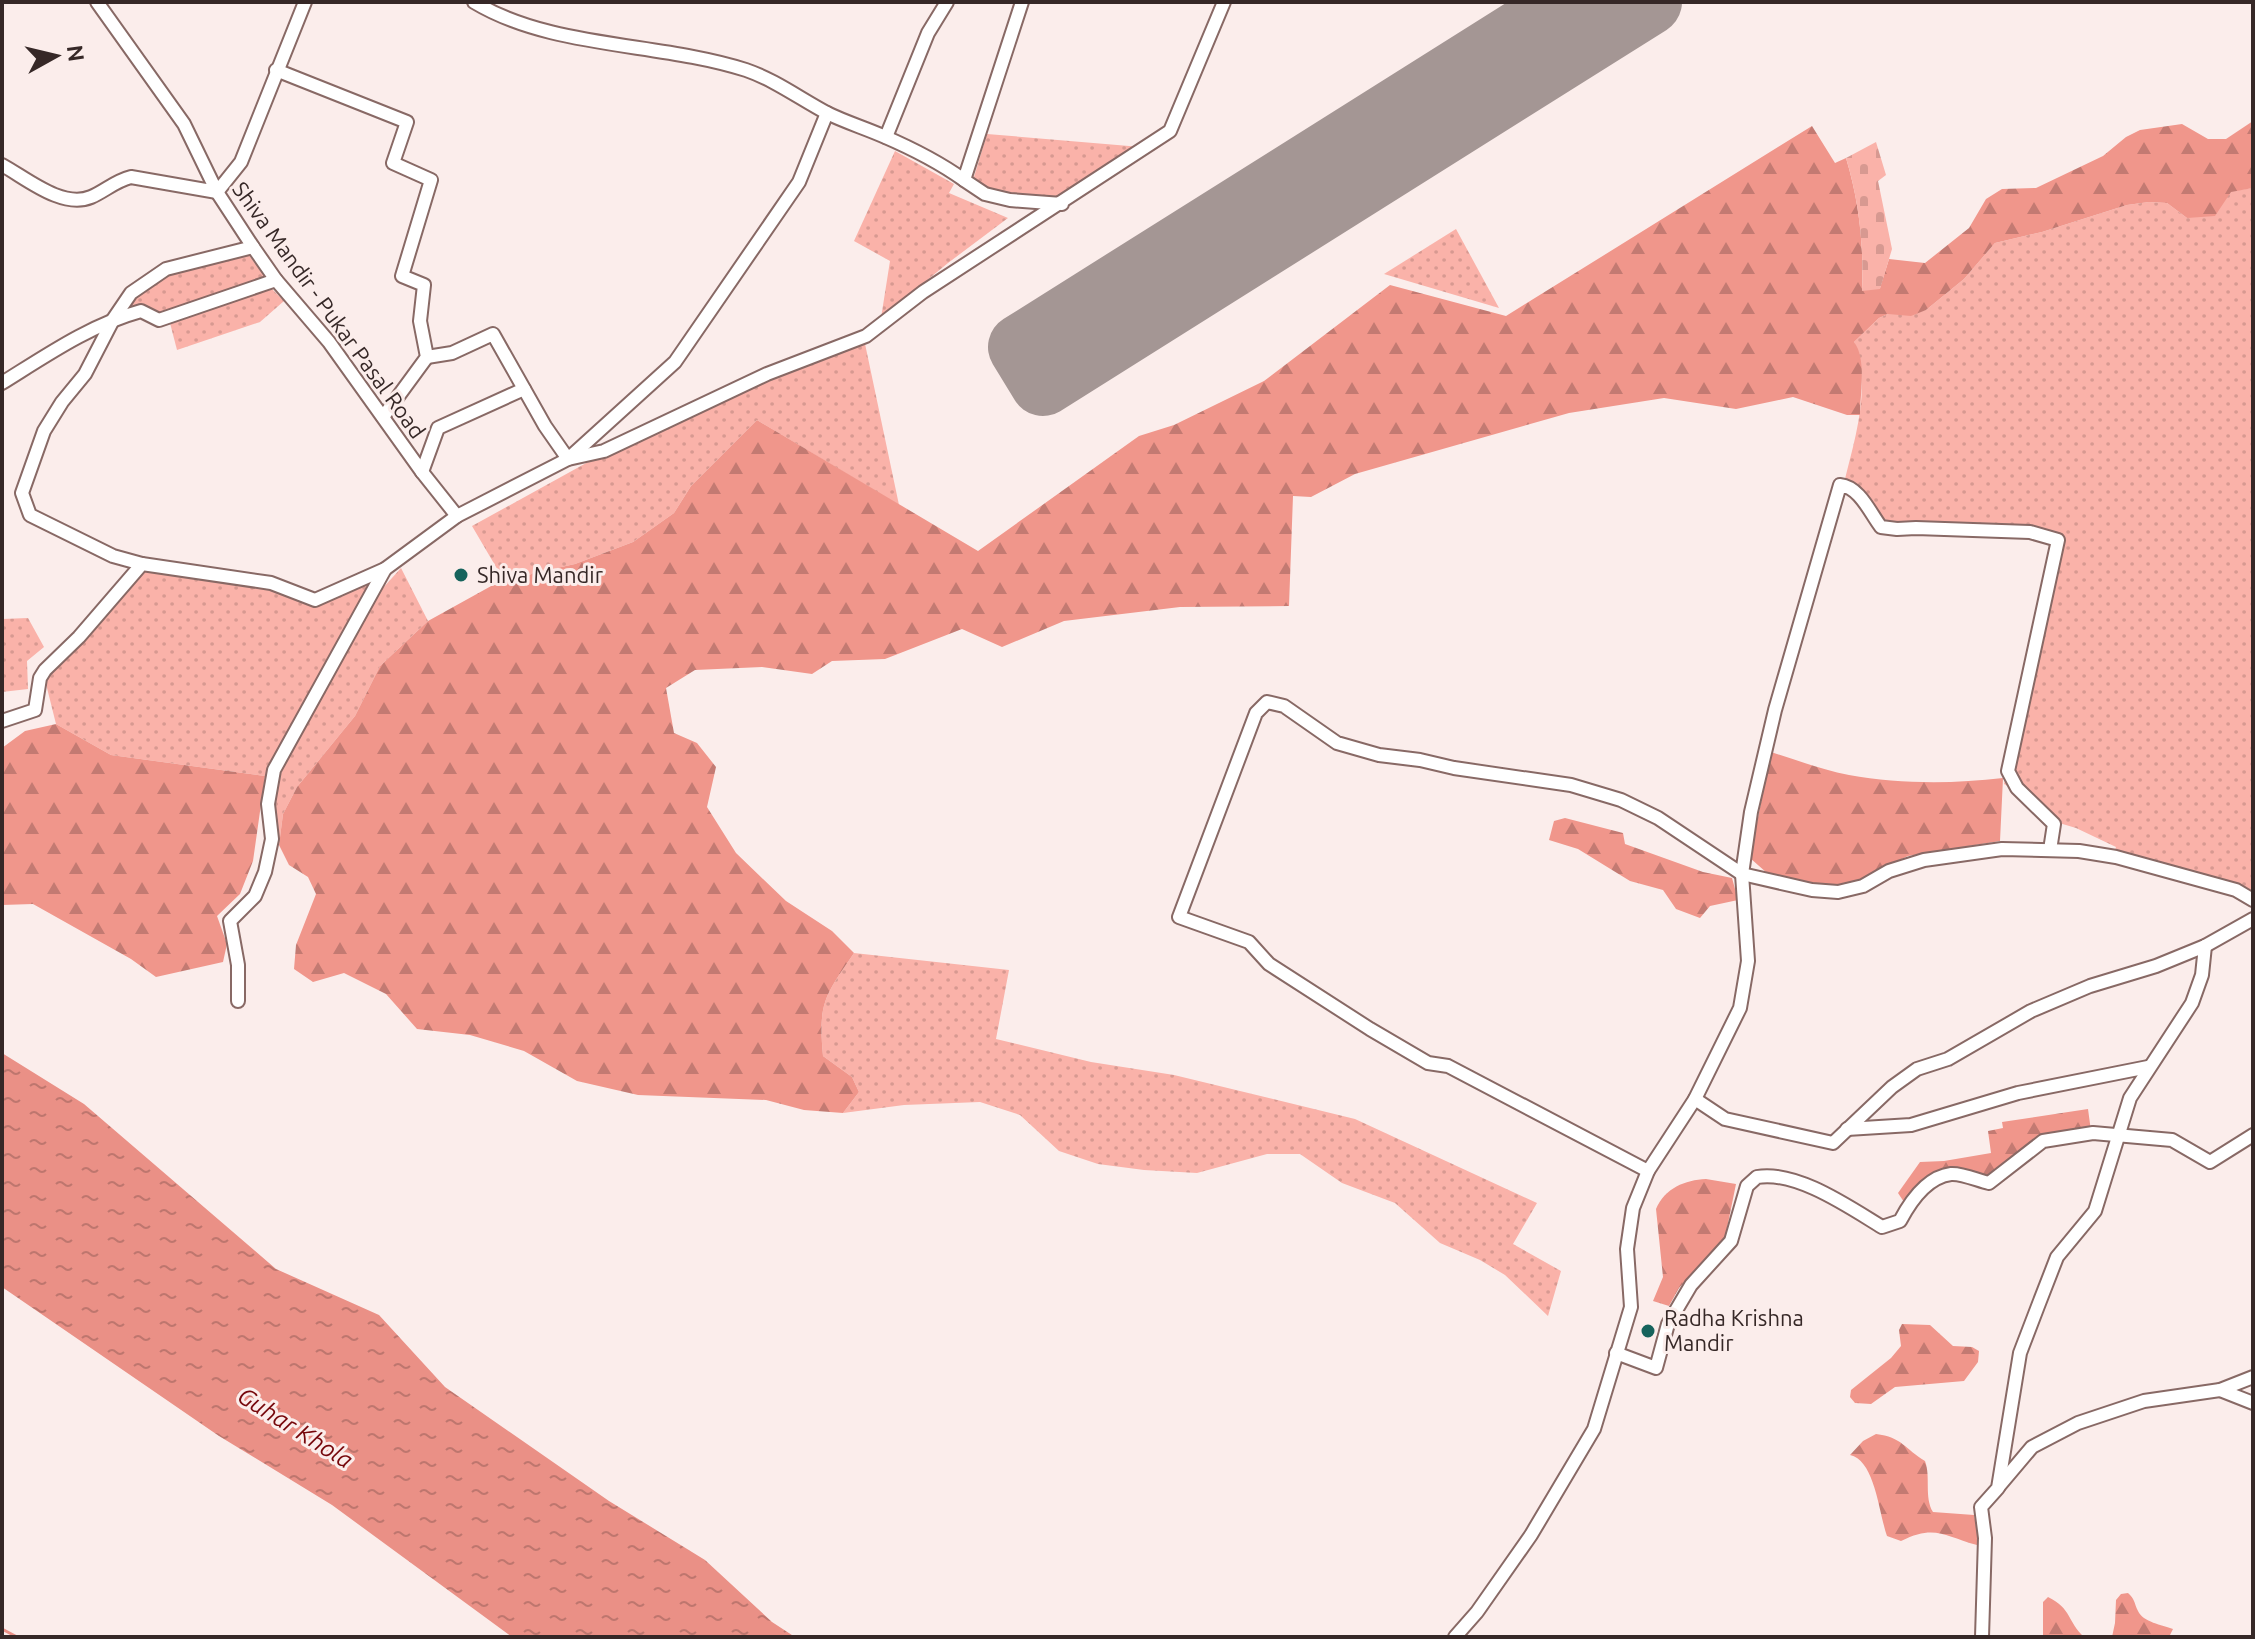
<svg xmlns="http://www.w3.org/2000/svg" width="2255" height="1639" font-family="Ubuntu,sans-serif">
<defs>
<pattern id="green-dots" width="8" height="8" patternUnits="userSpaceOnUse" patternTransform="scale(2)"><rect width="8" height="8" fill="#fab2a9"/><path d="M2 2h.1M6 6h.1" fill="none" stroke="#d79991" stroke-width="1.8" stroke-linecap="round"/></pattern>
<pattern id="forest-firs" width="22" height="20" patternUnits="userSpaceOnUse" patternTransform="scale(2)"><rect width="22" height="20" fill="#f0968b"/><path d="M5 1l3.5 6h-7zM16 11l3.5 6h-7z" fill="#c37a72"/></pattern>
<pattern id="cemetery-stones" width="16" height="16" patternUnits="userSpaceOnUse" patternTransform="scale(2)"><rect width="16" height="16" fill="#fab2a9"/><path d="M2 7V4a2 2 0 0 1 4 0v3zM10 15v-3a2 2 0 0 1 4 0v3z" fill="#d79991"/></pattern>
<pattern id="water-ripples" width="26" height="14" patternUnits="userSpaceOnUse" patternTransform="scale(2)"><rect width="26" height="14" fill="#ea9086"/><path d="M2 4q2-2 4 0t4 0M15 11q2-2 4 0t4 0" fill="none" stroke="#be766e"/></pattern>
</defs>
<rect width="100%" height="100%" fill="#fbedeb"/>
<g fill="url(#green-dots)">
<path d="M 987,134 L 1141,147 L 1067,196 L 1009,196 L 987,189 L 973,180 Z"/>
<path d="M 895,151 L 954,184 L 949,193 L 1008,218 L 948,263 L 881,318 L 890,261 L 854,241 Z"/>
<path d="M 2253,188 L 2253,891 L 2238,883 L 2114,853 L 2116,847 L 2076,828 L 2039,817 L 2013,789 L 2004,784 L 2056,531 L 1913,525 L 1882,519 L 1844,483 C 1855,438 1872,386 1854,342 L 1879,318 L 1888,314 L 1926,310 L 1964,279 L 1995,243 L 2042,232 L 2127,205 L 2149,202 L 2167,203 L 2187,218 L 2231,191 Z"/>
<path d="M 1456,229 L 1499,308 L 1384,274 Z"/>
<path d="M 246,251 L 267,280 L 162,316 L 124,312 C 148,270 203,264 246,251 Z"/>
<path d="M 269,286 L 284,301 L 260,322 L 177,350 L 170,323 Z"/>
<path d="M 864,339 L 899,505 L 757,420 L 691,486 L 674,513 L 633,542 L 575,564 L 534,573 L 506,584 L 472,526 L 588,462 Z"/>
<path d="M 401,568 L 428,621 L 380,666 L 355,716 L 297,787 L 283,814 L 279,845 L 273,812 L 282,769 L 382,589 Z"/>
<path d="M 145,569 L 271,590 L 315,604 L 373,579 L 265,776 L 111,755 L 56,724 L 45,680 Z"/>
<path d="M 28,618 L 44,647 L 27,661 L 28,689 L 2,692 L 2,619 Z"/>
<path d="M 854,953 L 1009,970 L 996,1039 L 1091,1062 L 1174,1075 L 1355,1119 L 1537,1203 L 1513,1244 L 1561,1271 L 1548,1316 L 1505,1275 L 1480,1260 L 1440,1243 L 1395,1203 L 1342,1183 L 1300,1154 L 1267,1154 L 1197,1173 L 1144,1170 L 1098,1164 L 1059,1151 L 1020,1115 L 980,1102 L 904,1105 L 843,1113 L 859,1092 L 852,1077 L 823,1056 C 818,1002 825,996 854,953 Z"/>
</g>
<g fill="url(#forest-firs)">
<path d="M 2253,121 L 2253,188 L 2231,192 L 2215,216 L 2187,218 L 2167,203 L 2149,202 L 2127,205 L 2042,232 L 1995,243 L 1964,279 L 1926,310 L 1911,316 L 1888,314 L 1879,318 L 1854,342 C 1867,359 1860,394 1860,415 L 1847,415 L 1793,397 L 1736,409 L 1664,398 L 1569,413 L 1355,474 L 1311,497 L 1293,496 L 1289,606 L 1180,607 L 1064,621 L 1002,647 L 962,629 L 885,659 L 832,661 L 812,674 L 762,667 L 695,670 L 666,688 L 674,733 L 697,743 L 716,767 L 707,807 L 736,853 L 786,901 L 832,931 L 854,953 C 825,996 818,1002 823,1056 L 852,1077 L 859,1092 L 843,1113 L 804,1110 L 766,1100 L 638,1095 L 577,1081 L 524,1051 L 470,1035 L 417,1029 L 386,994 L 344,973 L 313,982 L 294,969 L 296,945 L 316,894 L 308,877 L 289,865 L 279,845 L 283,814 L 297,787 L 355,716 L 380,666 L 428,621 L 493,585 L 506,584 L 534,573 L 575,564 L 633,542 L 674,513 L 691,486 L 757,420 L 978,551 L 1139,436 L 1174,425 L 1264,381 L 1390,285 L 1506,316 L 1812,126 L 1835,163 L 1846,158 C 1859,201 1864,245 1862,290 L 1880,288 L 1889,259 L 1925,263 L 1969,228 L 1986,199 L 2002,189 L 2036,188 L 2103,156 L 2126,137 L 2140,130 L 2182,124 L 2208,139 L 2226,139 Z"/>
<path d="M 56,724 L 111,755 L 265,776 L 253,861 L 240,894 L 217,916 L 227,944 L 223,962 L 156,977 L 131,959 L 33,904 L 2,905 L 2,748 L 25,731 Z"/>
<path d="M 1771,752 C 1796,760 1823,770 1849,775 C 1899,784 1952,784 2003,778 L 2000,841 L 1908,856 L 1850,884 L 1831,886 L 1810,886 L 1767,873 L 1750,858 Z"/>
<path d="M 1565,818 L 1623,833 L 1625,844 L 1703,872 L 1732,878 L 1738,900 L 1710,906 L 1700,918 L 1676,909 L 1663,890 L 1630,881 L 1578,849 L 1549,840 L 1554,821 Z"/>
<path d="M 2088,1109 L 2091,1131 L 2042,1139 L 1989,1179 L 1957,1170 L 1904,1202 L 1898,1193 L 1920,1162 L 1944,1161 L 1991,1153 L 1988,1131 L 2003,1128 L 2002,1122 Z"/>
<path d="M 1706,1179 L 1736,1184 L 1725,1238 L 1679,1288 L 1669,1306 L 1653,1301 L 1663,1277 L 1656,1209 C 1665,1188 1685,1180 1706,1179 Z"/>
<path d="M 1902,1324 L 1930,1325 L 1953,1346 L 1972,1347 L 1979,1351 L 1978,1362 L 1964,1381 L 1895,1387 L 1871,1404 L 1855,1403 L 1850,1397 L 1851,1390 L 1891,1358 L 1901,1346 L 1899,1330 Z"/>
<path d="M 1876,1434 C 1902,1437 1905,1449 1925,1461 C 1931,1477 1924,1497 1933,1512 L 1974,1515 L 1979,1540 L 1977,1545 C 1944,1536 1935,1524 1901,1541 L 1887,1536 C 1879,1514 1875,1460 1850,1455 L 1863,1441 Z"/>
<path d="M 2128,1593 C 2135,1599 2134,1603 2138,1611 C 2143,1622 2162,1625 2173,1629 L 2169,1637 L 2112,1637 L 2115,1623 L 2116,1600 L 2121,1594 Z"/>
<path d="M 2048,1597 C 2072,1609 2067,1621 2084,1637 L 2043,1636 L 2043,1602 Z"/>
</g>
<path fill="url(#cemetery-stones)" d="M 1876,142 L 1886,175 L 1878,181 L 1892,249 L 1880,289 L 1862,291 C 1864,246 1859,201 1846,158 Z"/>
<path fill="url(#water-ripples)" d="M 2,1053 L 84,1104 L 276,1269 L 379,1315 L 445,1387 L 609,1501 L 705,1560 L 772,1622 L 795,1637 L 512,1637 L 332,1505 L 219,1436 L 2,1287 Z"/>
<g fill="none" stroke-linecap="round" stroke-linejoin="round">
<path stroke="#ea9086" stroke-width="3" d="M 2,1629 L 17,1637"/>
<path stroke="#a49694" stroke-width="26" d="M 1501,70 C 1528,53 1569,38 1573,2"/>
<path stroke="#a49694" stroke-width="66" d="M 1556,2 L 1552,13 L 1021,347 L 1043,383 L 1649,2"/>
<g stroke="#886965" stroke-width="16">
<g id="minor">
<path d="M 97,2 L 184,124 L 217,192 L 253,247 L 276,280 L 329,342 L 422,472 L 457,516"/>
<path d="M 474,2 C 552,49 659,42 746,70 C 775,80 799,98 827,113 C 845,122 865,128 883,136 C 911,148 939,162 964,180 L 1022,2"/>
<path d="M 276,70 L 407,122 L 393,163 L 431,180 L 402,276 L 424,285 L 420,321 L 427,357 L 383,417"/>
<path d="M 886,137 L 928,33 L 947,2"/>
<path d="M 2,165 C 26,178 62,209 91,197 C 105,191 115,181 131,177 L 217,192 L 241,162 L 305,2"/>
<path d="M 964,180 L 985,194 L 1010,200 L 1062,204"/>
<path d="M 427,357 L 452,353 L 493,334 L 545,426 L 568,459 L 675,362 L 799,182 L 827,113"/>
<path d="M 2,383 C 47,355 90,325 141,311 L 159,320 L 276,280"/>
<path d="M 422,472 L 438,428 L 524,389"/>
<path d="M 142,564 L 113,556 L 30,515 L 22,493 L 44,431 L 62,402 L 85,374 L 114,318 L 131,293 L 166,269 L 253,247"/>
<path d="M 2,721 L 35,710 L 40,678 L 45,670 L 79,637 L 142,564 L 271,583 L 315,600 L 385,569 L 457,516 L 568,459 L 604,451 L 767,374 L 866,336 L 923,292 L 1170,131 L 1224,2"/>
<path d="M 238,1001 L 238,965 L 230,921 L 255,896 L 265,872 L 272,839 L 268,804 L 274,770 L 385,569"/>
<path d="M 1695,1099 L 1725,1119 L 1833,1143 L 1892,1087 L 1917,1069 L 1948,1059 L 2031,1011 L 2090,986 L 2156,966 L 2205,946 L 2253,919"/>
<path d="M 1847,1129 L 1911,1125 L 2018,1093 L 2148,1067"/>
<path d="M 1648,1171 L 1448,1066 L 1428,1063 L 1370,1029 L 1269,964 L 1249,942 L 1179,917 L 1256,713 L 1267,702 L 1284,706 L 1337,743 L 1379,755 L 1420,760 L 1454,768 L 1571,785 L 1621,800 L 1658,818 L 1742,874 L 1812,890 L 1838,892 L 1863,886 L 1889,871 L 1924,860 L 2002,849 L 2079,851 L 2116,857 L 2236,890 L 2253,900"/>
<path d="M 1616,1353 L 1656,1368 L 1668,1324 L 1691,1285 L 1731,1241 L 1747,1186 L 1757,1177 C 1796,1170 1849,1207 1882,1227 L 1900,1221 C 1910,1202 1927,1177 1951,1174 C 1962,1173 1979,1181 1989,1183 L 2043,1141 L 2093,1133 L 2172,1140 L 2210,1162 L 2253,1135"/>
<path d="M 2220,1390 L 2253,1403"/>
<path d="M 1999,1486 L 2032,1447 L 2078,1423 L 2144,1401 L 2220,1390 L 2253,1377"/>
<path d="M 1455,1637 L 1477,1612 L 1531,1535 L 1594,1429 L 1631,1307 L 1627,1249 L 1633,1208 L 1648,1171 L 1695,1099 L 1740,1008 L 1748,961 L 1742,874 L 1751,812 L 1775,710 L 1840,485 C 1860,487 1870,513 1881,527 L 1897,529 L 1916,528 L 2030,532 L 2058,540 L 2008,771 L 2017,788 L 2054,824 L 2050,850"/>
<path d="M 1982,1637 L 1985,1538 L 1981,1507 L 1998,1488 L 2020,1353 L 2038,1306 L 2057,1257 L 2095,1211 L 2130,1098 L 2192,1003 L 2202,975 L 2205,946"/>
</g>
</g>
<use href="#minor" stroke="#fff" stroke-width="12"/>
</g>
<g fill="#16635c" stroke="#fbedeb" stroke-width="3">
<circle cx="461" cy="575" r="8"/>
<circle cx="1648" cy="1331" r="8"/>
</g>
<g text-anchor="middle" stroke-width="6" stroke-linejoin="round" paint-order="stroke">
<g font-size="22" fill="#362827" stroke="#fbedeb">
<text transform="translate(329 310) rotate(54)" y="8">Shiva Mandir - Pukar Pasal Road</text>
</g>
<g font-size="22" fill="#362827" stroke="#fbedeb" text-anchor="start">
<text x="477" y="583">Shiva Mandir</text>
<text x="1664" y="1326">Radha Krishna<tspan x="1664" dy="25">Mandir</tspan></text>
</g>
<g font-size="24" font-style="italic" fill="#76070b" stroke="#fbedeb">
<text transform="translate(295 1428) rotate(32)" y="8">Guhar Khola</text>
</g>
</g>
<rect width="2255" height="1639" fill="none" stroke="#362827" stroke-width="8"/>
<g transform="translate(56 56) rotate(82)" stroke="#fbedeb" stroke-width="6" paint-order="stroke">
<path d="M0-6L14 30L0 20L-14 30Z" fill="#362827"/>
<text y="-12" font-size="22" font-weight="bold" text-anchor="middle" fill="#362827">N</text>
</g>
</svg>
